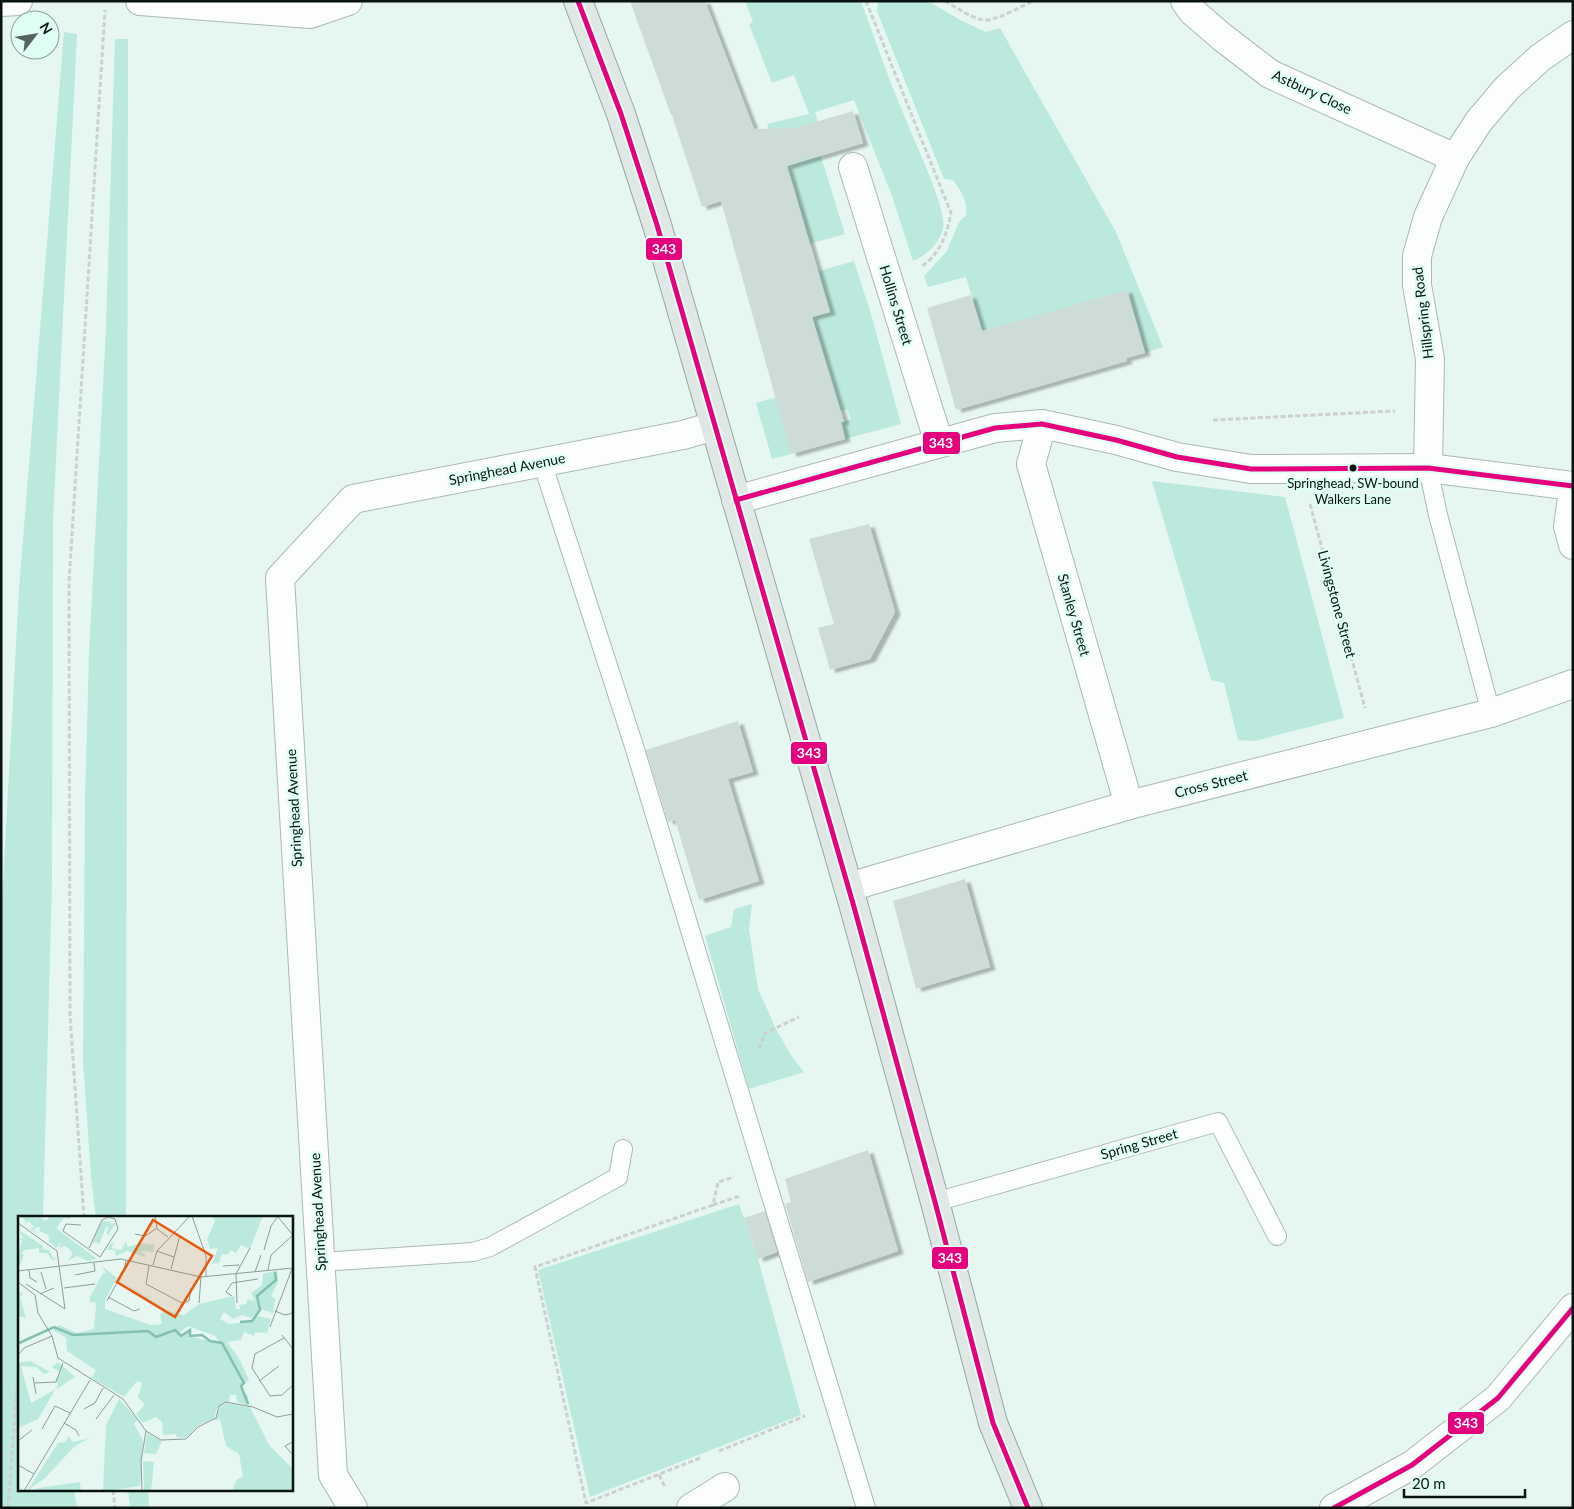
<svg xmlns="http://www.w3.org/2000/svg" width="1574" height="1509" font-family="Lato,sans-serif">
<defs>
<filter id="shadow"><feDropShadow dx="5.5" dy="3" stdDeviation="1" flood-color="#0004"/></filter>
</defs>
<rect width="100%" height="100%" fill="#e6f7f2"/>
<g fill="#bce9dd">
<path d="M 745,1 L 861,1 C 875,39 888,78 904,115 C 912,137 948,209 943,229 C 939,244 926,256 913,261 L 892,196 L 854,100 L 815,112 L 825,145 L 818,147 L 845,234 L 791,249 L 797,201 L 792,181 L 764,189 L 775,153 L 767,124 L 809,114 L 794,75 L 772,83 L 749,24 L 753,22 Z"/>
<path d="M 878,1 L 928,1 L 962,21 L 986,32 L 1000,28 L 1116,232 L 1163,347 L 1145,353 L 1127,291 L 990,358 L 966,277 L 928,287 L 924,276 L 947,251 L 959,222 L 966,215 C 968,201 961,191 953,180 L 944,179 L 877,11 Z"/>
<path d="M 64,32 L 77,34 L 53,520 L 52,883 L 43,1218 L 19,1218 L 19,1490 L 74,1490 L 77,1508 L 1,1508 L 1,919 L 19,589 Z"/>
<path d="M 115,39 L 128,39 L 126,1218 L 96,1218 L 91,1176 L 83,1062 L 85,799 L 89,653 L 106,328 Z"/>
<path d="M 854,261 L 871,314 L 901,424 L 845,439 L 841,422 L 851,419 L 847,409 L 838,412 L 811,317 L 830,312 L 826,298 L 799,277 Z"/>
<path d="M 777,397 L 791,454 L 772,459 L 756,403 Z"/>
<path d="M 1152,481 L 1285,497 L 1344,718 L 1255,741 L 1238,740 L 1224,683 L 1211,680 Z"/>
<path d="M 752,904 L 749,929 L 758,989 L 777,1031 L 792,1057 L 804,1072 L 749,1089 L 705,936 L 731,927 L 734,909 Z"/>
<path d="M 739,1204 L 758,1259 L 801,1415 L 590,1497 L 538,1270 Z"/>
<path d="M 128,1490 L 148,1490 L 149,1508 L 130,1508 Z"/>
</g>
<g fill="#cedcd8" filter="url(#shadow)">
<path d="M 630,1 L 705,1 L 754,129 L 795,128 L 853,111 L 863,143 L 787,166 L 830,312 L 812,317 L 844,422 L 841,422 L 845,439 L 791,454 L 721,201 L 702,207 L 672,115 L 671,115 Z"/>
<path d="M 1127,290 L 1145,353 L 1126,358 L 1127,361 L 956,410 L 927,308 L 971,295 L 982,331 Z"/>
<path d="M 869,524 L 895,612 L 870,659 L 830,670 L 818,628 L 834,624 L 809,539 Z"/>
<path d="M 738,721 L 753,772 L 728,779 L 759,881 L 699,900 L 675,820 L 668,822 L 646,750 Z"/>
<path d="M 965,879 L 990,967 L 916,989 L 893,901 Z"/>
<path d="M 868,1150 L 898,1251 L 808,1282 L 785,1204 L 791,1202 L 785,1179 Z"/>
<path d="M 765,1211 L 777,1252 L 758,1259 L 744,1218 Z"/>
</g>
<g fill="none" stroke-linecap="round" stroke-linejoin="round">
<g stroke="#abb8b4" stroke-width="20">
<g id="service">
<path d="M 542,462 L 634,746 L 866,1508"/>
<path d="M 1428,468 L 1438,515 L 1491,713"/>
<path d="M 935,1202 L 1218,1122 L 1277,1236"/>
<path d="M 321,1262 L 473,1252 L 490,1247 L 618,1177 L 623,1149"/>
</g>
</g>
<g stroke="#abb8b4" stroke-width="30">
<g id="minor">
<path d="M 140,1 L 310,14 L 348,1"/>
<path d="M 1185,1 L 1193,12 L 1222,37 L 1270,74 L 1455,158"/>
<path d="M 1,2 L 18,1"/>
<path d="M 853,167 L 939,443"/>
<path d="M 1042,424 L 1031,464 L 1129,805"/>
<path d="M 1428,468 L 1430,359 L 1417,285 L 1417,256 L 1428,217 L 1455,158 L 1479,121 L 1507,88 L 1540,58 L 1573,35"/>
<path d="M 1573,491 L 1568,526 L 1573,545"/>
<path d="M 736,500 L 995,428 L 1042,424 L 1116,440 L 1177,457 L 1251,469 L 1428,468 L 1573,486"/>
<path d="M 849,887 L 1129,805 L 1491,713 L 1573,684"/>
<path d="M 353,1508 L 333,1475 L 280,578 L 353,499 L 683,435 L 714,426"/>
<path d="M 691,1508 L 725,1487"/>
</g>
</g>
<g stroke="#abb8b4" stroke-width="30">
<path id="tertiary" d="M 1334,1508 L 1412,1465 L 1498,1398 L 1573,1308"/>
</g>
<g stroke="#95a7a3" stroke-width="30">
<path id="primary" d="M 578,1 L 621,114 L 657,225 L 854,907 L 935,1202 L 993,1423 L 1028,1508"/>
</g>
<g stroke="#ccd1d0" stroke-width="3" stroke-dasharray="5 2.5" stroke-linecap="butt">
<path d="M 866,1 L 951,213 C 947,235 940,254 921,267"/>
<path d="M 945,1 C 956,7 972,19 985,20 C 998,20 1020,7 1033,1"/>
<path d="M 1213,420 L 1395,411"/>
<path d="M 1310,504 L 1365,708"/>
<path d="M 759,1049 L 765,1033 L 799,1017"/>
<path d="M 713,1205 L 740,1196"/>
<path d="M 84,1218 L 70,1015 L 69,582 L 105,10"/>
<path d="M 719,1451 L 805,1416"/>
<path d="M 700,1458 L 586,1503 L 535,1267 L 713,1205 L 718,1182 L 734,1177"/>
<path d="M 659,1475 L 665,1487"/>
<path d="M 113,1490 L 115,1508"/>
<path d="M 8,1508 L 19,1360"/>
</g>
<use href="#service" stroke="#fbfefd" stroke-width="18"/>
<use href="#minor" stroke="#fbfefd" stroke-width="28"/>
<use href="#tertiary" stroke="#fbfefd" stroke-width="28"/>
<use href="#primary" stroke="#dfe8e5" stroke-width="28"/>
<g stroke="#dffef5" stroke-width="9">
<g id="bus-1">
<path d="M 578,1 L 621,114 L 657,225 L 854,907 L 935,1202 L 993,1423 L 1028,1508"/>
<path d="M 736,500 L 995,428 L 1042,424 L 1116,440 L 1177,457 L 1251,469 L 1428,468 L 1573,486"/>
<path d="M 1334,1508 L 1412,1465 L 1498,1398 L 1573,1308"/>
</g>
</g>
<use href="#bus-1" stroke="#e5007d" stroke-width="5"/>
</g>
<circle fill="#091411" stroke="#dffef5" stroke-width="2" cx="1353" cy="468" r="4.5"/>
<g text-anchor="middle" stroke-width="5" stroke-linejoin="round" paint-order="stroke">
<g font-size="13" fill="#091411" stroke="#dffef5">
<text x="1353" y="488">Springhead, SW-bound<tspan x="1353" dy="16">Walkers Lane</tspan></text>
</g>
<g font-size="14" fill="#091411" stroke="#dffef5">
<text transform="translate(1312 92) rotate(25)" y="5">Astbury Close</text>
<text transform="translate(896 305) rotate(73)" y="5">Hollins Street</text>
<text transform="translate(1423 313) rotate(-97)" y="5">Hillspring Road</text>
<text transform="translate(507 469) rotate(-11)" y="5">Springhead Avenue</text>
<text transform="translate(1337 604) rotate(75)" y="5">Livingstone Street</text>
<text transform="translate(1074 615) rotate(74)" y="5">Stanley Street</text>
<text transform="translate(1211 784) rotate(-14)" y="5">Cross Street</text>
<text transform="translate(294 808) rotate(-93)" y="5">Springhead Avenue</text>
<text transform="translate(1139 1144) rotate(-16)" y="5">Spring Street</text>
<text transform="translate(318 1212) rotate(-93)" y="5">Springhead Avenue</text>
</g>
</g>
<g transform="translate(18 1216)">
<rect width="275" height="275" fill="#e6f7f2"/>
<path d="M 3,0 L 15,0 L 19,4 L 17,0 L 20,0 L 28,5 L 32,0 L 52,0 L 52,3 L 46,2 L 38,12 L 79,43 L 70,45 L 59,40 L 49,45 L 55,38 L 51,33 L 47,30 L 41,32 L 43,26 L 38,32 L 35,29 L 39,26 L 35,29 L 30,25 L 33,22 L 30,23 L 31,19 L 21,15 L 22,11 L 15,13 L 20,18 L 12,13 L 16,11 L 11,5 L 6,9 L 8,6 ZM 194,0 L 245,0 L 232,33 L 223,29 L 218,37 L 213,34 L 209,39 L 204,38 L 201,47 L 194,48 L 200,32 L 192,33 L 189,23 L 197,5 ZM 89,2 L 93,8 L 98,7 L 91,17 L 94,19 L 88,18 L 91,10 L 88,11 L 81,29 L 77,25 L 76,28 L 74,27 L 81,10 L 85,5 L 90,6 ZM 1,14 L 25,30 L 25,33 L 31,34 L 35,42 L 40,43 L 34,44 L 29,37 L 21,37 L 21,32 L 7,34 L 3,37 L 6,38 L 2,50 L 0,40 L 4,24 L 0,23 L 5,22 ZM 108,26 L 109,26 L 109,31 L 122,27 L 118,30 L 119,32 L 123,27 L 139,29 L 136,29 L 136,36 L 122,35 L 127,38 L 127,41 L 109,35 L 98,40 L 97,34 L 89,34 L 92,28 L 97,27 L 93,32 L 103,34 ZM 84,50 L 99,62 L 87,84 L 87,93 L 133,109 L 144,108 L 142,99 L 145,95 L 102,64 L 150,95 L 166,99 L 181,88 L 216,80 L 218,93 L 222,93 L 221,89 L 228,88 L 230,83 L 237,85 L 233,77 L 244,69 L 245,58 L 259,54 L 260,66 L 253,80 L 257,83 L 255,97 L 242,93 L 239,86 L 241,94 L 233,102 L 224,99 L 215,103 L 206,96 L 202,103 L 211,108 L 230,106 L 239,100 L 253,103 L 249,117 L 237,116 L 236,120 L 226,116 L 223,124 L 209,126 L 221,142 L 231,164 L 222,171 L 230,180 L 231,190 L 219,186 L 218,179 L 212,179 L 211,185 L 199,192 L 196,203 L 181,209 L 169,221 L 159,222 L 158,218 L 145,219 L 144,206 L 138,201 L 124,207 L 118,198 L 127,189 L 120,181 L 124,167 L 119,165 L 106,181 L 73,162 L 78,154 L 49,135 L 48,122 L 35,114 L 41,109 L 59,117 L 76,113 L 78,89 L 77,86 L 72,87 L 72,81 L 85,57 L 88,57 ZM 170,110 L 197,120 L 203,128 L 171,120 L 171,117 L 160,118 ZM 0,67 L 0,75 L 5,78 L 2,81 L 8,102 L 0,100 ZM 13,145 L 32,156 L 26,158 L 18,151 L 3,150 L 13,187 L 38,173 L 40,168 L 37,164 L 43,157 L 34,151 L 40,146 L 57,161 L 37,174 L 20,203 L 0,212 L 0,147 ZM 101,183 L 120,204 L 116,208 L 125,224 L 122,270 L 85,275 L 88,209 ZM 209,187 L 232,191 L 251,229 L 275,253 L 275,275 L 214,275 L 219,263 L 225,261 L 221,238 L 208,230 L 202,203 L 197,205 L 202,191 ZM 129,217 L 144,225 L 138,238 L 126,237 ZM 51,220 L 55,226 L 71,222 L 56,231 L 27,262 L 9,275 L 40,227 L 47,226 ZM 125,245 L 136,246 L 133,275 L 126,275 ZM 62,266 L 63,275 L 13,275 L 20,272 Z" fill="#bce9dd" fill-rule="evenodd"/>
<path fill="none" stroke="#84c0b2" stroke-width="2.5" d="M 222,106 L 234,105 L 242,94 L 239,80 L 258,64 L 257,56M 1,127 L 36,111 L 55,119 L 130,115 L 138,121 L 157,114 L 163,120 L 172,114 L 172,120 L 184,119 L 192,125 L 204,127 L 226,167 L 223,170 L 230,188"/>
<path fill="none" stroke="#8e9c98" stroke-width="1" d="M 137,0 L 139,13 L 150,21M 174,0 L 188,40 L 188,60M 260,1 L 274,18M 0,7 L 39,35 L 47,93 L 8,68M 63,9 L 48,8 L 45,15 L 82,41M 117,18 L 127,20 L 138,13M 71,32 L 84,4 L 90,1 L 97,3M 246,34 L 253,10 L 260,0M 139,35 L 156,41M 82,41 L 100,13 L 97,3M 135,49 L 139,35 L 172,0M 131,50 L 128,68 L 164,87 L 171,85 L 173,72M 205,50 L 221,49M 153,53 L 162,19M 11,54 L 12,62 L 19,66M 250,54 L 253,39 L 275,19M 0,55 L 103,43 L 183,61 L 275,52M 23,56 L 28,73M 237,56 L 243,39M 57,59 L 77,55 L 76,47M 0,66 L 17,79 L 20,97 L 34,120 L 40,142 L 105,183 L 128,215 L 143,224 L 168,223 L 180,211 L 198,202 L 201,190 L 208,186 L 235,191 L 259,201 L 275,198M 46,72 L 77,68M 22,78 L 36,72M 214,80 L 208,76 L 214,67 L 240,63M 90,81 L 116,95 L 122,93M 89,85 L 106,54 L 108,44M 181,87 L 183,61M 219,87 L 218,58 L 232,32M 257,95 L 267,99 L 275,97M 252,111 L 275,50M 264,119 L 275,133M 266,122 L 237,138 L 234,152 L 252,180 L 264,179 L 275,169M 0,139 L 6,132 L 34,120M 15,161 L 18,178M 241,165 L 261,150M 16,167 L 38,166 L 45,147M 66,193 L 77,187 L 85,172M 78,203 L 96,179M 46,207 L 58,214 L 61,220M 24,213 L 37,190 L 52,197M 0,225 L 14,214M 275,226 L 267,230 L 275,239M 0,249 L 16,258M 6,275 L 72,164M 124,275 L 123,245 L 128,215"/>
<path fill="#e8590c" fill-opacity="0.15" stroke="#e8590c" stroke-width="2.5" d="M 135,4 L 194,40 L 157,101 L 99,66 Z"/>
<rect width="275" height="275" fill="none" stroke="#091411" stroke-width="2.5"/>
</g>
<g stroke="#dffef5" stroke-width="2">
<rect x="645" y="237" width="38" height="24" rx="5" fill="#e5007d"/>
<rect x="922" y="431" width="39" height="24" rx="5" fill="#e5007d"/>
<rect x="790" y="741" width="38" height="24" rx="5" fill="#e5007d"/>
<rect x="931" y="1246" width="38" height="24" rx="5" fill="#e5007d"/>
<rect x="1447" y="1411" width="38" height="24" rx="5" fill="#e5007d"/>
</g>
<g font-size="14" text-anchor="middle" font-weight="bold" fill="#fff">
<text x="664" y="254">343</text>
<text x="941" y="448">343</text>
<text x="809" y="758">343</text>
<text x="950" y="1263">343</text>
<text x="1466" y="1428">343</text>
</g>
<rect width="1574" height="1509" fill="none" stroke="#091411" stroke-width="5"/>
<g transform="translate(35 35) rotate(59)"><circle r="24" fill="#dffef5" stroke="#89a09a"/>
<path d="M0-4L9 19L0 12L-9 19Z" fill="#566360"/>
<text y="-8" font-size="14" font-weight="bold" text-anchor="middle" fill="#091411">N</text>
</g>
<path d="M1404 1489v8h121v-8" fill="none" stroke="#091411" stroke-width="2.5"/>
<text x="1412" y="1489" font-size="15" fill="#091411" stroke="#dffef5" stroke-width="4" paint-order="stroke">20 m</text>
</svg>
